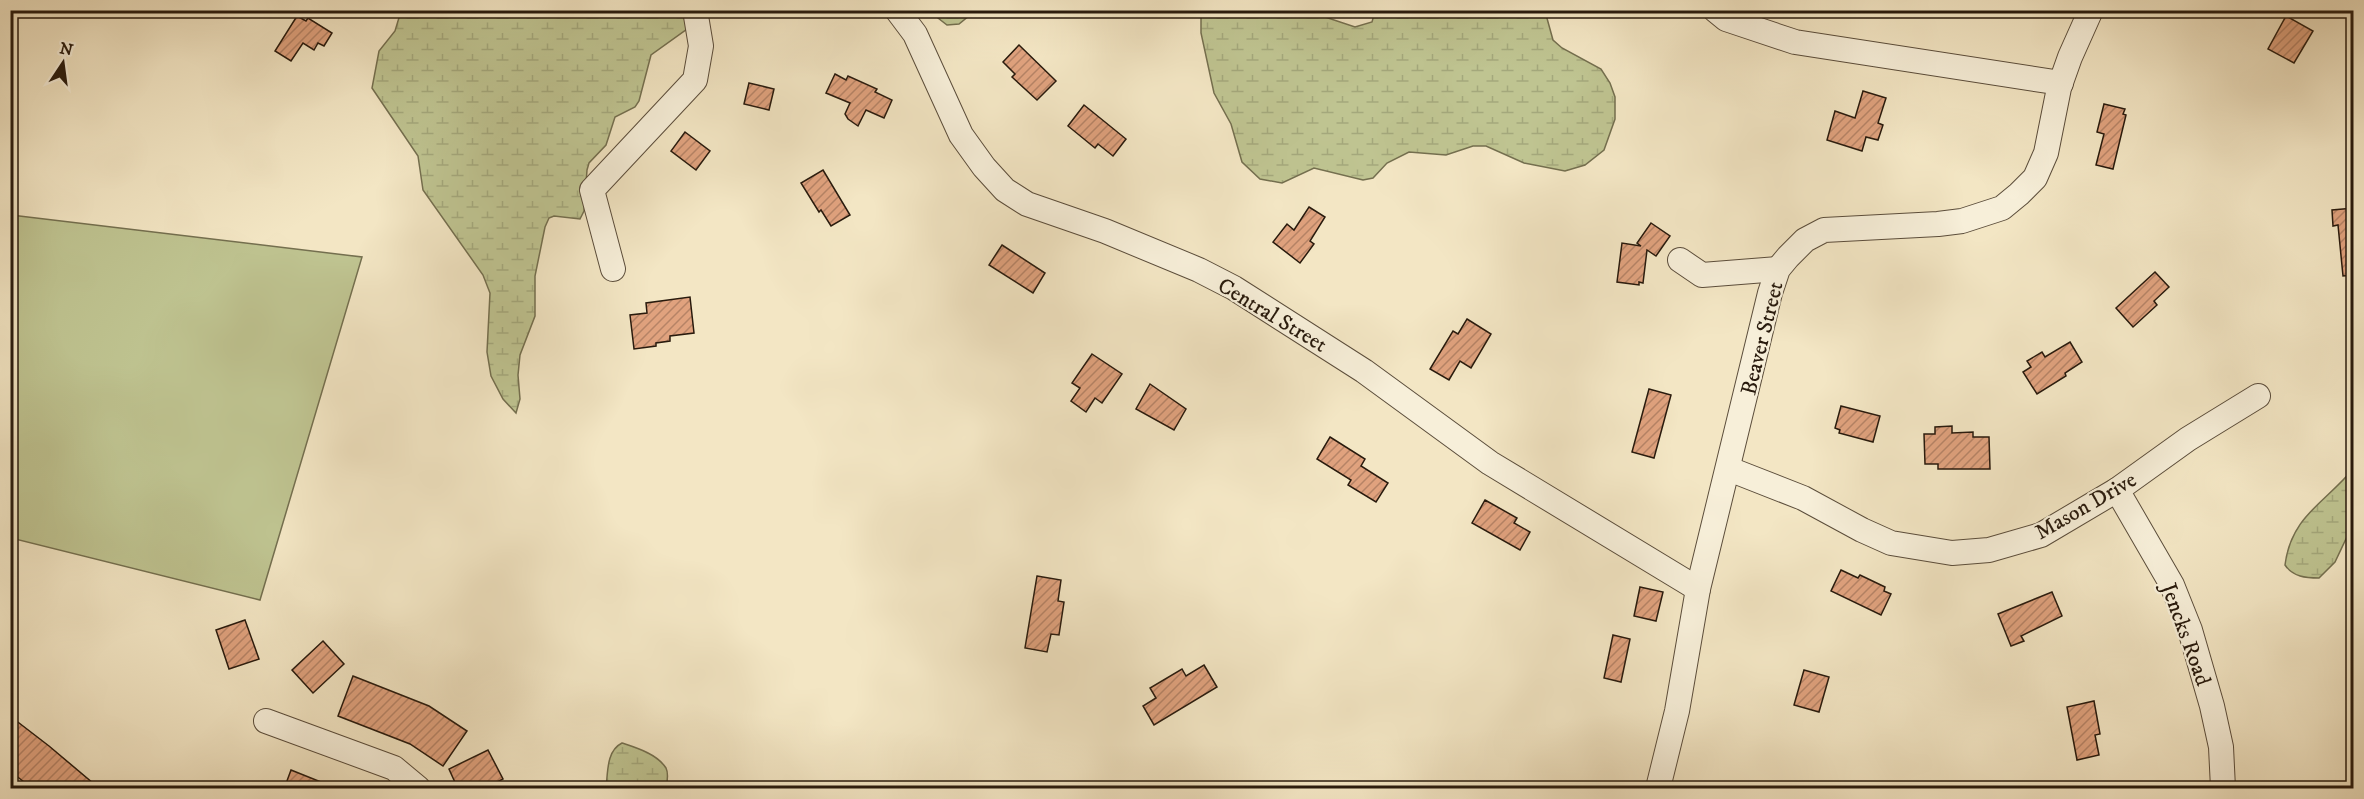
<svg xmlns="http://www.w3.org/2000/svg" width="2364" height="799" font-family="'IM FELL DW Pica',serif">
<defs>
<pattern id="wetland-marsh" width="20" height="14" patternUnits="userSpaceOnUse" patternTransform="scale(1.5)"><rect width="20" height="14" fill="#bfc491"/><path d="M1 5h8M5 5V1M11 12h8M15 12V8" fill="none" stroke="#a4a87c"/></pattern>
<pattern id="building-hatch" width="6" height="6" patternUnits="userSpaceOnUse" patternTransform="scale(1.5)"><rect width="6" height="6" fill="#e0a27e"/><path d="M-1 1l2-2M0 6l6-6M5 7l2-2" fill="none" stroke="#b68366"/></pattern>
</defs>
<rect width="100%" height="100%" fill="#f3e6c4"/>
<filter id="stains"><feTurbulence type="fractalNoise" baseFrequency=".00333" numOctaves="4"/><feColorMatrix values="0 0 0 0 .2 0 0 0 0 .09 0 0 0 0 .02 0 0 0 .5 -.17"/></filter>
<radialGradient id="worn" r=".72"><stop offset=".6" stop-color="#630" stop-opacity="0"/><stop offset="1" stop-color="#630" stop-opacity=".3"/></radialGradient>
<g fill="url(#wetland-marsh)" stroke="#746f4f" stroke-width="1.5">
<path d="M 620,10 C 627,11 634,13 640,13 C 654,13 674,5 687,14 L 687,29 L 651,55 L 639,101 L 635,107 L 615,117 L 606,145 L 589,163 L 587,170 L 584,211 L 580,219 L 554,216 L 549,218 L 545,227 L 535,276 L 535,316 L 520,355 L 518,375 L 520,399 L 516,413 L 503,399 L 491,376 L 487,352 L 490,293 L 483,275 L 423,190 L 418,156 L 372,88 L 379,51 L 395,31 L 401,11 Z"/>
<path d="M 929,11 L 975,11 L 959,24 L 947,25 Z"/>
<path d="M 1201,11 L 1307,11 L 1355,27 L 1372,22 L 1375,11 L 1545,11 L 1553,40 L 1562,48 L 1601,69 L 1610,83 L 1615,97 L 1615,119 L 1604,150 L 1585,165 L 1565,171 L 1524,163 L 1486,146 L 1473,146 L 1446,155 L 1409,152 L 1387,163 L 1373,178 L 1363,180 L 1314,168 L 1282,183 L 1260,179 L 1242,162 L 1231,124 L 1214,93 L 1201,33 Z"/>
<path d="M 2353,469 L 2353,524 L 2335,562 L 2319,578 C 2306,578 2293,577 2285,565 C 2291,516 2325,503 2353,469 Z"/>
<path d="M 622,743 C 637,748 657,754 666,768 C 669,774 667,783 666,788 L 606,788 C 608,773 606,751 622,743 Z"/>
</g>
<path fill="#bfc491" stroke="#746f4f" stroke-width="1.5" d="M 11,215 L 362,257 L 260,600 L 11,538 Z"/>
<g fill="url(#building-hatch)" stroke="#281a0d" stroke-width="1.5">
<path d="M 297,16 L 306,21 L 308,18 L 332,33 L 324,46 L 318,43 L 314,50 L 303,43 L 291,61 L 275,51 Z"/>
<path d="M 2286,16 L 2313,31 L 2294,63 L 2268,49 Z"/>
<path d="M 1019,45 L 1056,81 L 1037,100 L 1012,77 L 1015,74 L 1003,62 Z"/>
<path d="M 835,74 L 846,80 L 848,76 L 877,89 L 875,92 L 892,100 L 884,118 L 866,110 L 858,126 L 848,119 L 845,114 L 850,103 L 826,93 Z"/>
<path d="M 749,83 L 774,89 L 769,110 L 744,104 Z"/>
<path d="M 1863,91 L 1886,98 L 1878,123 L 1883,125 L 1878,140 L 1866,137 L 1862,151 L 1827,140 L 1835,111 L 1855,118 Z"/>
<path d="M 2104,104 L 2125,109 L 2123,114 L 2126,115 L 2113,169 L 2096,165 L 2104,134 L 2097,132 Z"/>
<path d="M 1084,105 L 1126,139 L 1113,156 L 1098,144 L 1095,148 L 1068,126 Z"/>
<path d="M 685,132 L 710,151 L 696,170 L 671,151 Z"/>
<path d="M 823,170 L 850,215 L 831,226 L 821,210 L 819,212 L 801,183 Z"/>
<path d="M 1309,207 L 1325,217 L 1310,241 L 1314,244 L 1300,263 L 1273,242 L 1287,224 L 1294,230 Z"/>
<path d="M 2354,208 L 2354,275 L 2343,276 L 2338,225 L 2333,226 L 2332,210 Z"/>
<path d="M 1651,223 L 1670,236 L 1656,256 L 1647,250 L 1643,283 L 1639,282 L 1639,285 L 1617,282 L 1622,243 L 1641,246 L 1637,243 Z"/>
<path d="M 1002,245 L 1045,273 L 1033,293 L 989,265 Z"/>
<path d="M 2155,272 L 2169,287 L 2154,301 L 2157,305 L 2133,327 L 2116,308 Z"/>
<path d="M 690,297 L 694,333 L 670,336 L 670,341 L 656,343 L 656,346 L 634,349 L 630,315 L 647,313 L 646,303 Z"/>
<path d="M 1467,319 L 1491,334 L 1471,368 L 1460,361 L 1449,380 L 1430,369 L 1453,331 L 1458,334 Z"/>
<path d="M 2070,342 L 2082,362 L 2065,373 L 2066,376 L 2037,394 L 2023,372 L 2031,367 L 2027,361 L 2042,352 L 2045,357 Z"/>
<path d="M 1092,354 L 1122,374 L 1102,403 L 1095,398 L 1086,412 L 1071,401 L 1080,388 L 1072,383 Z"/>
<path d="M 1150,384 L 1186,409 L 1174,430 L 1136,409 Z"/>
<path d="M 1649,389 L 1671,395 L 1654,458 L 1632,452 Z"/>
<path d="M 1841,406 L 1880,416 L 1873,442 L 1839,433 L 1840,430 L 1835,428 Z"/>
<path d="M 1952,426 L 1952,433 L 1973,432 L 1973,437 L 1989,437 L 1990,469 L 1938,469 L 1938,464 L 1925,464 L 1924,434 L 1935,434 L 1935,427 Z"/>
<path d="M 1330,437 L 1365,459 L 1361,466 L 1388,483 L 1376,502 L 1348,485 L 1351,480 L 1317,459 Z"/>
<path d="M 1485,500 L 1517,518 L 1514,523 L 1530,532 L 1520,550 L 1472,523 Z"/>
<path d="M 1841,570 L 1858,578 L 1860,575 L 1885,587 L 1884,591 L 1891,594 L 1881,615 L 1831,591 Z"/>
<path d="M 1037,576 L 1061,580 L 1058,601 L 1064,602 L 1059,635 L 1051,634 L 1047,652 L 1025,648 Z"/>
<path d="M 1640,587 L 1663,592 L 1656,621 L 1634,616 Z"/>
<path d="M 2052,592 L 2062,616 L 2021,636 L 2024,641 L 2011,646 L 1998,614 Z"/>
<path d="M 245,620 L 259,659 L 229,669 L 216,630 Z"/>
<path d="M 1613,635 L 1630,639 L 1621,682 L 1604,678 Z"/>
<path d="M 323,641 L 344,664 L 313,693 L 292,670 Z"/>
<path d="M 1204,665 L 1217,687 L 1154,725 L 1143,706 L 1156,698 L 1150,688 L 1182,669 L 1186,676 Z"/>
<path d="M 1804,670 L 1829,677 L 1819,712 L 1794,705 Z"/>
<path d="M 353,676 L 429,706 L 467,731 L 443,766 L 410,744 L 338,716 Z"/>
<path d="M 2094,701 L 2100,734 L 2095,735 L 2099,755 L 2077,760 L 2067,707 Z"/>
<path d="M 10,716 L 49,746 L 100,789 L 33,789 L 10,771 Z"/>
<path d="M 488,750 L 503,779 L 484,789 L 458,789 L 449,769 Z"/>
<path d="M 291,770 L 336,788 L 336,789 L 284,789 Z"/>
</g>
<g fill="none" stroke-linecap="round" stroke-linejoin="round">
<g stroke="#5b4d3b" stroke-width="26">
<g id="minor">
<path d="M 897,10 L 915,34 L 961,135 L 984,167 L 1005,190 L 1027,204 L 1105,231 L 1199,270 L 1234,288 L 1364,371 L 1490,463 L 1698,589"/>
<path d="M 1715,10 L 1726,19 L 1795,42 L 2061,83"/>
<path d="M 1680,260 L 1702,275 L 1778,269"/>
<path d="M 613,269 L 592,190 L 695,80 L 701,46 L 695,10"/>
<path d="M 1729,469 L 1803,498 L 1862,530 L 1891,543 L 1952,553 L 1989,550 L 2041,535 L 2117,490 L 2188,439 L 2258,396"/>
<path d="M 2117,490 L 2172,585 L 2190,630 L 2212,706 L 2221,747 L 2223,788"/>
<path d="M 266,721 L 394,768 L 418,788"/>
<path d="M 1658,788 L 1677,711 L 1698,589 L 1770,293 L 1778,269 L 1788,257 L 1805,240 L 1824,230 L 1938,224 L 1962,221 L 2002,208 L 2019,194 L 2035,178 L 2046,153 L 2059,88 L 2070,57 L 2091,10"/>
</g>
</g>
<use href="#minor" stroke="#f7efd9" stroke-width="24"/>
</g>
<g text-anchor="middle" stroke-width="4.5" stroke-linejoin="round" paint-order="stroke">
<g font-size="22" fill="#281a0d" stroke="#f7efd9">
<text transform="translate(1273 314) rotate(31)" y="8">Central Street</text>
<text transform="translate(1761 338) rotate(-76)" y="8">Beaver Street</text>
<text transform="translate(2085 505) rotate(-30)" y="8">Mason Drive</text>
<text transform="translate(2187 634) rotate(70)" y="8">Jencks Road</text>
</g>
</g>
<rect width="2364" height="799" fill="none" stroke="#f3e6c4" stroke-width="36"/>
<rect x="12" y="12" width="2340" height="775" fill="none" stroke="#281a0d" stroke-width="3"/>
<rect x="18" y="18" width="2328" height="763" fill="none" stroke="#281a0d" stroke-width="1.5"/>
<g transform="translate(63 63) rotate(13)" stroke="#f7efd9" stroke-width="4.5" paint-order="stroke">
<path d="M0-4.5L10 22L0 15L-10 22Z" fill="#281a0d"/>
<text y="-9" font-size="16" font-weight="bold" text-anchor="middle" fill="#281a0d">N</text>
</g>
<rect width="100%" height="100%" filter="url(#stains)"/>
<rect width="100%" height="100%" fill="url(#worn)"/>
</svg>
